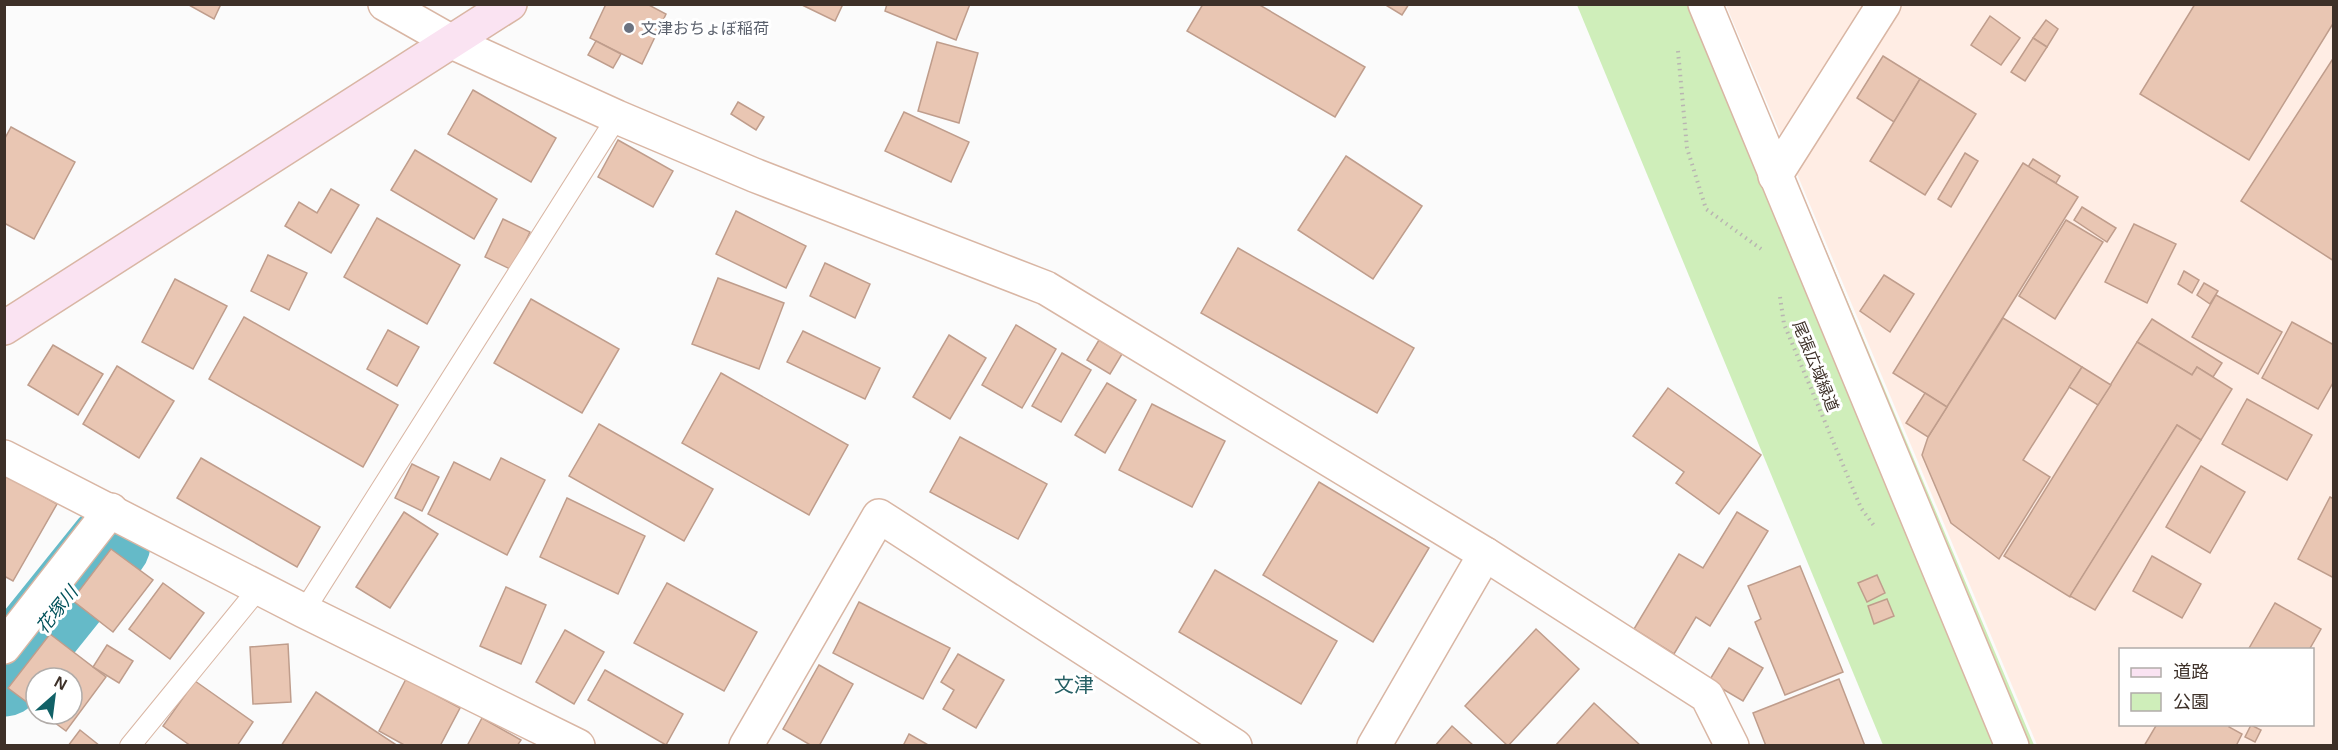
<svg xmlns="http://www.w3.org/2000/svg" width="2338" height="750" font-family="Helvetica,'Noto Sans JP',sans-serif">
<rect width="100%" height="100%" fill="#fbfbfb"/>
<path fill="#ffede4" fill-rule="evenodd" d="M 1726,5 L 2333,5 L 2333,745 L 2037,745 ZM 2120,650 L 2312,650 L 2312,724 L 2120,724 Z"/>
<path fill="#cfeeba" d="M 1577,5 L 1723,5 L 2034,745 L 1883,745 Z"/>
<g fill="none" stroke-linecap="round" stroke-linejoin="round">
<path stroke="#65bac8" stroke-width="81" d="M 4,676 L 110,544"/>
</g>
<g fill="#e9c6b3" stroke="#bf9d8c" stroke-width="1.5">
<path d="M 187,4 L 221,4 L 214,19 Z"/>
<path d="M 606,4 L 647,4 L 666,14 L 642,64 L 590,38 Z"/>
<path d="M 800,4 L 843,4 L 835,21 Z"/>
<path d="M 887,4 L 970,4 L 956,40 L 885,11 Z"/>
<path d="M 1203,4 L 1258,4 L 1365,67 L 1335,117 L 1187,31 Z"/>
<path d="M 1384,4 L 1409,4 L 1402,15 Z"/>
<path d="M 2195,4 L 2334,4 L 2334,22 L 2249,160 L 2140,94 Z"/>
<path d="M 1990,16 L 2020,38 L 2001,65 L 1971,45 Z"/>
<path d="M 2046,20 L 2058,29 L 2047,47 L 2033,38 Z"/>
<path d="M 2033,38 L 2047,47 L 2025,81 L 2011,72 Z"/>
<path d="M 596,41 L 621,54 L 613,68 L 588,55 Z"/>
<path d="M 937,42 L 978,53 L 959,123 L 918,111 Z"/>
<path d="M 1883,56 L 1920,79 L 1894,122 L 1857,98 Z"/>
<path d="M 2334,57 L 2334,261 L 2241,201 Z"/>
<path d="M 1920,79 L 1976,114 L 1925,195 L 1870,161 Z"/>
<path d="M 473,90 L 556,138 L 531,182 L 448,134 Z"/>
<path d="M 738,102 L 764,117 L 756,130 L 731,114 Z"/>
<path d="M 904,112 L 969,142 L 951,182 L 885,151 Z"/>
<path d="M 11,127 L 75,162 L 34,239 L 4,223 L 4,140 Z"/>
<path d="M 618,140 L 673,171 L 653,207 L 598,177 Z"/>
<path d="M 415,150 L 497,199 L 474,239 L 391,190 Z"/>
<path d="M 1965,153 L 1978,161 L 1951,207 L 1938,199 Z"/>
<path d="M 1346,156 L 1422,206 L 1373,279 L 1298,230 Z"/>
<path d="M 2033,159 L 2060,176 L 2056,183 L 2028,167 Z"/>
<path d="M 2023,163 L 2078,197 L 1947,407 L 1893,373 Z"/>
<path d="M 331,189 L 359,205 L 331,253 L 285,226 L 299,202 L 317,213 Z"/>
<path d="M 2082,207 L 2116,228 L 2107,242 L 2074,220 Z"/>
<path d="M 736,211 L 806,246 L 786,288 L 716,254 Z"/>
<path d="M 377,218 L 460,265 L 427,324 L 344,277 Z"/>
<path d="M 503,219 L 530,232 L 512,270 L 485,257 Z"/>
<path d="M 2066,220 L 2103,242 L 2055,319 L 2019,296 Z"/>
<path d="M 2134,224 L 2176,244 L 2147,303 L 2105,282 Z"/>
<path d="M 1238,248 L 1414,348 L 1377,413 L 1201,313 Z"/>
<path d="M 268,255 L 307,273 L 289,310 L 251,291 Z"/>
<path d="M 825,263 L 870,284 L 855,318 L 810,296 Z"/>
<path d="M 2184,271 L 2199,280 L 2192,293 L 2178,284 Z"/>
<path d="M 1884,275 L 1914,294 L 1890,332 L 1860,311 Z"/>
<path d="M 718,278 L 784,303 L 759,369 L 692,344 Z"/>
<path d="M 175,279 L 227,306 L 193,369 L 142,342 Z"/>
<path d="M 2204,283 L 2218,291 L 2210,304 L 2197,295 Z"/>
<path d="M 2216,295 L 2282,332 L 2258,374 L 2192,337 Z"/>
<path d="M 531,299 L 619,349 L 582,413 L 494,363 Z"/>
<path d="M 244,317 L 398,405 L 363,467 L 209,379 Z"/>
<path d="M 2003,318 L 2082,367 L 2023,460 L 2050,477 L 1999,559 L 1951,523 L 1922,455 L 1928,437 Z"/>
<path d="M 2152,319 L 2222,363 L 2213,377 L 2197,367 L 2192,375 L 2137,342 Z"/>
<path d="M 2292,322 L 2334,345 L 2334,381 L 2318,409 L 2262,378 Z"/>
<path d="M 1016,325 L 1056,349 L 1022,408 L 982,385 Z"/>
<path d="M 388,330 L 419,347 L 397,386 L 367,369 Z"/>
<path d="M 803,331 L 880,368 L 865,399 L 787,362 Z"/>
<path d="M 949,335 L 986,358 L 950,419 L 913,397 Z"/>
<path d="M 1099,340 L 1122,354 L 1110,374 L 1087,360 Z"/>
<path d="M 2137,342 L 2192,375 L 2197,367 L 2232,389 L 2201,440 L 2177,425 L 2070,597 L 2004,556 Z"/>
<path d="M 53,345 L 103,374 L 78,415 L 28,385 Z"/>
<path d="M 1062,353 L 1091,370 L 1061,422 L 1032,406 Z"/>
<path d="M 117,366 L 174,401 L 139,458 L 83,424 Z"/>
<path d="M 2082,367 L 2111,385 L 2098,405 L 2069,387 Z"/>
<path d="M 721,373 L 848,445 L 809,515 L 682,443 Z"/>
<path d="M 1107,383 L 1136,400 L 1105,453 L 1075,435 Z"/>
<path d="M 1668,388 L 1761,455 L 1719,514 L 1676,483 L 1684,472 L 1633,436 Z"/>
<path d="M 1925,393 L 1947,407 L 1928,437 L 1906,423 Z"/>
<path d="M 2247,399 L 2312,435 L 2287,480 L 2222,444 Z"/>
<path d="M 1152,404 L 1225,441 L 1192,507 L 1119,470 Z"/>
<path d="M 599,424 L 713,489 L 684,541 L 569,476 Z"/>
<path d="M 2177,425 L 2201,440 L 2095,610 L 2070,596 Z"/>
<path d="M 960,437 L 1047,484 L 1018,539 L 930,492 Z"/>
<path d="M 201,458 L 320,527 L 297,567 L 177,498 Z"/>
<path d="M 501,458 L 545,480 L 507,555 L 428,514 L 454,462 L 490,480 Z"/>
<path d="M 412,464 L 439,477 L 422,511 L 395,498 Z"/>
<path d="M 2201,466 L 2245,492 L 2210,553 L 2166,527 Z"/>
<path d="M 4,474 L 57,504 L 13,581 L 4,576 Z"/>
<path d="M 1319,482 L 1429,548 L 1373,642 L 1263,575 Z"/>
<path d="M 2330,497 L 2334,499 L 2334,578 L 2298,559 Z"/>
<path d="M 567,498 L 645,536 L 618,594 L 540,557 Z"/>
<path d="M 404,512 L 438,534 L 390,608 L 356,587 Z"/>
<path d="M 1737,512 L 1768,531 L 1710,626 L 1696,617 L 1674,654 L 1634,629 L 1679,554 L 1703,568 Z"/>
<path d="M 111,549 L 153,580 L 113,632 L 72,600 Z"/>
<path d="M 2152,556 L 2201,584 L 2182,618 L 2133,591 Z"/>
<path d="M 1800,566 L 1843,672 L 1785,695 L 1755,622 L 1761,619 L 1748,586 Z"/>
<path d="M 1215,570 L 1337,641 L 1301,704 L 1179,632 Z"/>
<path d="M 1877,575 L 1885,593 L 1867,602 L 1858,583 Z"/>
<path d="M 163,583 L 204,613 L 170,659 L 129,629 Z"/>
<path d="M 667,583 L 757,632 L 724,691 L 634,643 Z"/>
<path d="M 506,587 L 546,605 L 521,664 L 480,646 Z"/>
<path d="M 1887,599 L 1894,616 L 1874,624 L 1868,606 Z"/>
<path d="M 859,602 L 950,648 L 923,699 L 833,653 Z"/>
<path d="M 2275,603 L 2321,629 L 2309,650 L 2248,650 Z"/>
<path d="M 1536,629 L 1579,669 L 1508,746 L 1465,706 Z"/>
<path d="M 565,630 L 604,652 L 574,704 L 536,682 Z"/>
<path d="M 50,634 L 106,677 L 66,731 L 43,714 L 72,714 L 72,678 L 36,678 L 36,709 L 8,688 Z"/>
<path d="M 288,644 L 291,702 L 253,704 L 250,647 Z"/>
<path d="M 107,645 L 133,661 L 119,683 L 93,667 Z"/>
<path d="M 1729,648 L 1763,668 L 1743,701 L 1709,681 Z"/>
<path d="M 958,654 L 1004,680 L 976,728 L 943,709 L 954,690 L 941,682 Z"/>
<path d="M 819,665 L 853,684 L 819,746 L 812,746 L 783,729 Z"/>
<path d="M 605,670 L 683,714 L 666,745 L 588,700 Z"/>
<path d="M 406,679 L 460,708 L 440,746 L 406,746 L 379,731 Z"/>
<path d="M 1839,679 L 1865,746 L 1766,746 L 1753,713 Z"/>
<path d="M 195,681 L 253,722 L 237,746 L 191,746 L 163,726 Z"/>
<path d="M 316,692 L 398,746 L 281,746 Z"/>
<path d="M 1594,703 L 1641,746 L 1555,746 Z"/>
<path d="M 482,718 L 521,740 L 517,746 L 467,746 Z"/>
<path d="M 2157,724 L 2230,724 L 2229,727 L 2242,734 L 2236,746 L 2144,746 Z"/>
<path d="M 2251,725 L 2261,730 L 2255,742 L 2245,737 Z"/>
<path d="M 1452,726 L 1474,746 L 1435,746 Z"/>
<path d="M 80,730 L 100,746 L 68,746 Z"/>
<path d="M 909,734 L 930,746 L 903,746 Z"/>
</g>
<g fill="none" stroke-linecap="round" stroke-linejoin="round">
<g stroke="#d9b6a4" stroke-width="22">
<g id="lane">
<path d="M 304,611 L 617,117"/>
<path d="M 130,746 L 259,588"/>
</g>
</g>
<g stroke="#d9b6a4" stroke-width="36">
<g id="street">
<path d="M 385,4 L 452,42 L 617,117 L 754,175 L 1046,288 L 1485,554 L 1707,696 L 1732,746"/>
<path d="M 1705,4 L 2012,746"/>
<path d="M 1775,176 L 1884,4"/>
<path d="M 4,457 L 304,611 L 578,746"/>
<path d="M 4,647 L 111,510"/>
<path d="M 746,746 L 879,516 L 1235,746"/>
<path d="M 1374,746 L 1485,554"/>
</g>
</g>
<g stroke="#d9b6a4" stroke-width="36">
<path id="secondary" d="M 4,328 L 510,4"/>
</g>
<g stroke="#b9b5b2" stroke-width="4" stroke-dasharray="1.5 4.5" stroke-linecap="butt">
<path d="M 1678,51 L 1687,148 L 1706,209 L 1761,249"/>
<path d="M 1780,297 L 1784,324 L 1861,508 L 1875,527"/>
</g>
<use href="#lane" stroke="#fff" stroke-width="20"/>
<use href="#street" stroke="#fff" stroke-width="33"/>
<use href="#secondary" stroke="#fae3f2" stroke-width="33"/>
</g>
<circle fill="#6b7280" stroke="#fff" stroke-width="2" cx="629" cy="28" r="6"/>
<g text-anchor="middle" stroke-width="6" stroke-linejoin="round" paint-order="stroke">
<g font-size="16" fill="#5b616d" stroke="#fff" text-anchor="start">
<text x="641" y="34">文津おちょぼ稲荷</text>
</g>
<g font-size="16" fill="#3d3028" stroke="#fff">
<text transform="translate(1816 366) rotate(68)" y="6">尾張広域緑道</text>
</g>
<g font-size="18" font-style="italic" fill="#00515a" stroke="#fff">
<text transform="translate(57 610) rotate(-51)" y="6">花塚川</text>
</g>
<g font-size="20" fill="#255f64" stroke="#fff">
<text x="1074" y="692">文津</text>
</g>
</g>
<rect width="2338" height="750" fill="none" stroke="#3d3028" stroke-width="12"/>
<rect x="2119" y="648" width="195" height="78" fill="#ffffff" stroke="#b1aca9" stroke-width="1.5"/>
<rect x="2131" y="668" width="30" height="9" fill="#fae3f2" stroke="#b1aca9" stroke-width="1.5"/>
<text x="2173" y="678" font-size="18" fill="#3d3028">道路</text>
<rect x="2131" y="693" width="30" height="18" fill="#cfeeba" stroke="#b1aca9" stroke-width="1.5"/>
<text x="2173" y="708" font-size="18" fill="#3d3028">公園</text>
<g transform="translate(54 696) rotate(28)"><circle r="28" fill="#ffffff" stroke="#b1aca9" stroke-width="1.5"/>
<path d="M0-4.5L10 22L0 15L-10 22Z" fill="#116167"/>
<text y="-9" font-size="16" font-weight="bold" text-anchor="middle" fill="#3d3028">N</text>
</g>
</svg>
